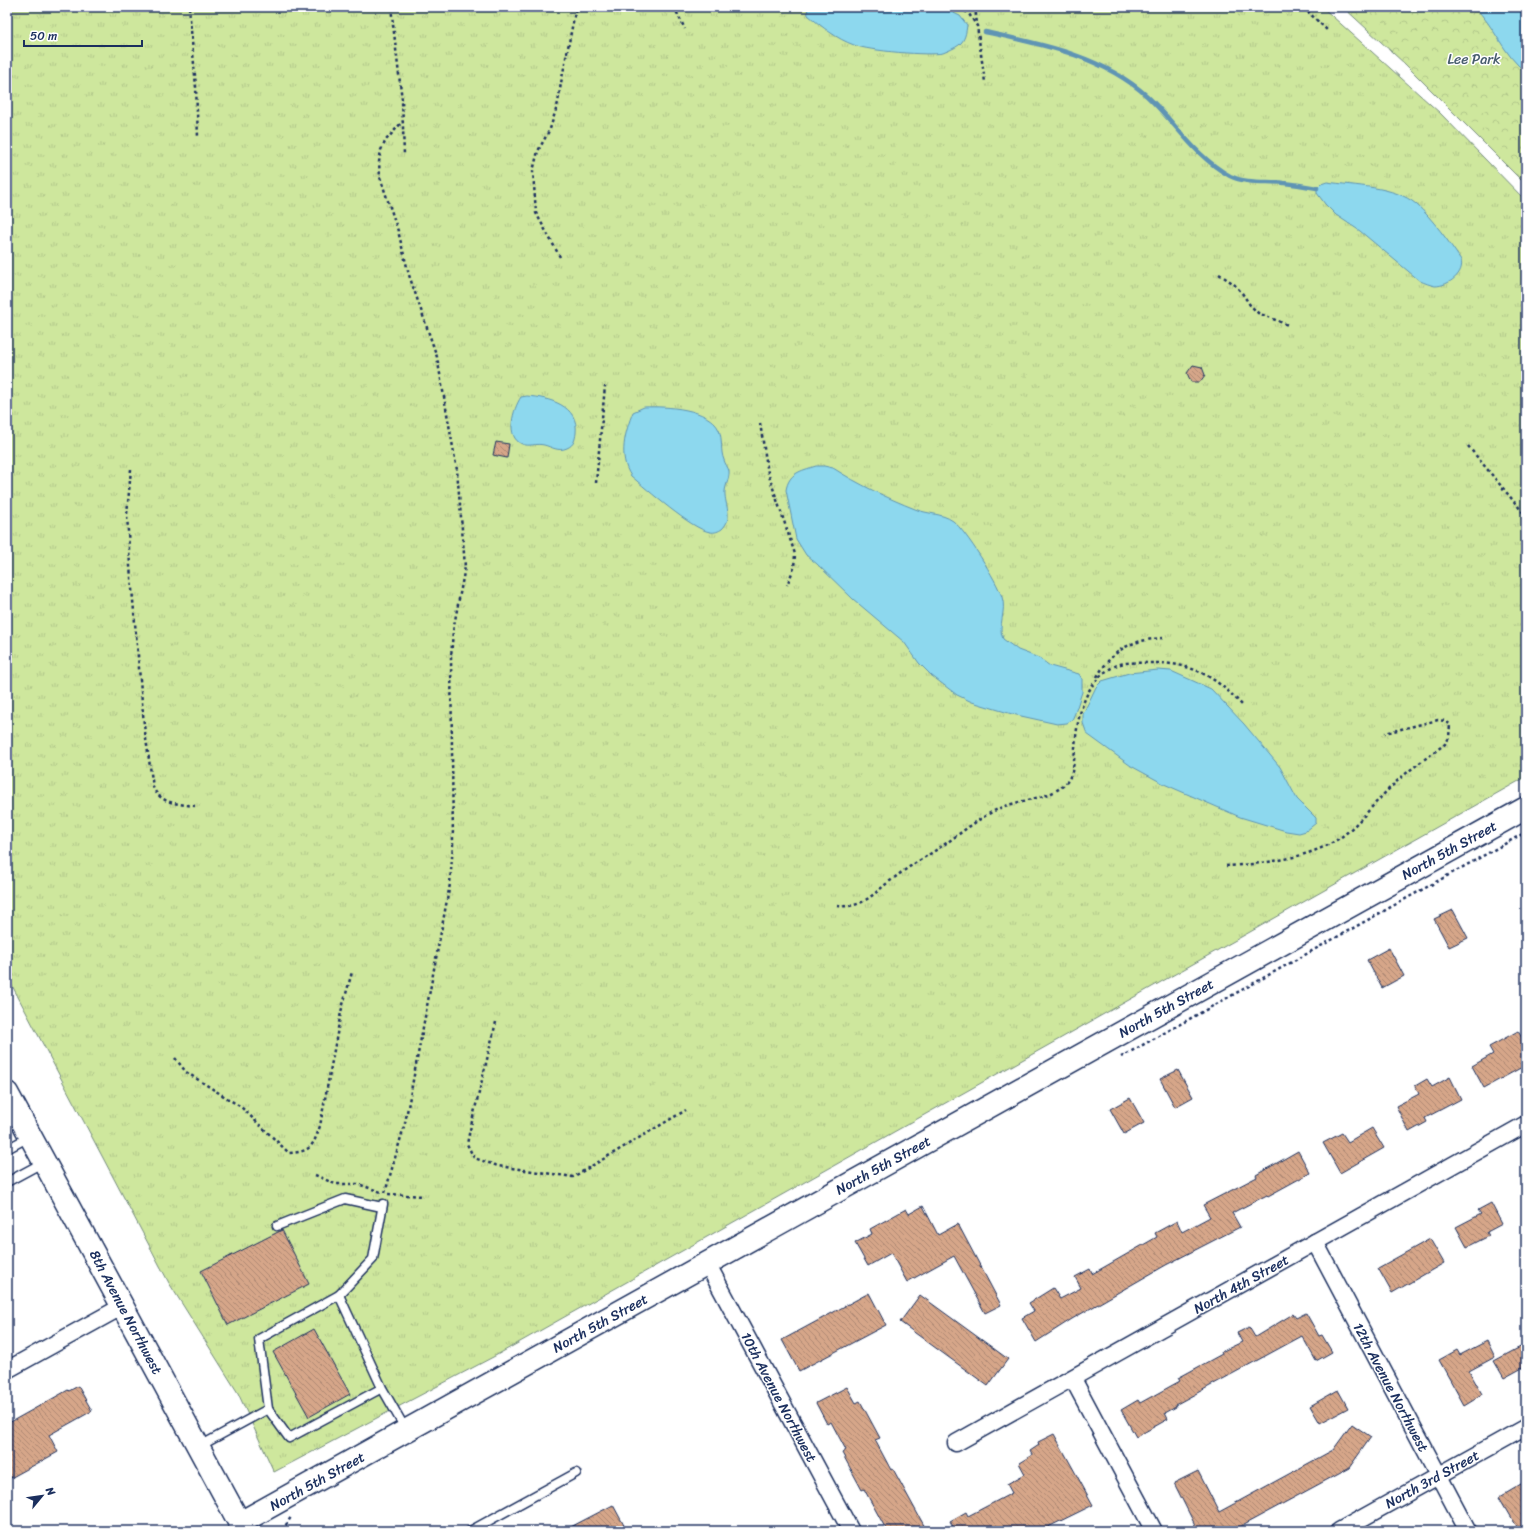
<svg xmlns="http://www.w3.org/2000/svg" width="1533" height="1538" font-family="Sriracha,sans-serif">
<defs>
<pattern id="grass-tufts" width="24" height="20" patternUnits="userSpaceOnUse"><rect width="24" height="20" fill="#cee79d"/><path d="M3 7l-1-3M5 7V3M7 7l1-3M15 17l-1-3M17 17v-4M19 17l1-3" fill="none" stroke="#b0c68a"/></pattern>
<pattern id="park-crowns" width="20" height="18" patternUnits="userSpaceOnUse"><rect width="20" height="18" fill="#cee79d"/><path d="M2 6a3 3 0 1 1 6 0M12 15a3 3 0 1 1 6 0" fill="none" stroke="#b0c68a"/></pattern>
<pattern id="building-back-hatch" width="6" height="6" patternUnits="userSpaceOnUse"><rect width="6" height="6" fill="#d6a689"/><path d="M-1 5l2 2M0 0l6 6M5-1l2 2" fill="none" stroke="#ad8873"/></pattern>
</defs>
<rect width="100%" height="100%" fill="#fff"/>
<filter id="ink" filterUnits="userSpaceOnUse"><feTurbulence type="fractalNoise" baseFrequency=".025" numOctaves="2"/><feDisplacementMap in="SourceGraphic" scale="8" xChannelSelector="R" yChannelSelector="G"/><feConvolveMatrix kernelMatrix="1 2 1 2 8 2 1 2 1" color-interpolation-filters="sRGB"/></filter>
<g filter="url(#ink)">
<path fill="url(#grass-tufts)" stroke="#748b7e" d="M 7,7 L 1322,7 L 1440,113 L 1526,201 L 1526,777 L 495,1356 L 274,1472 L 238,1393 L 169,1283 L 7,976 Z"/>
<path fill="url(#park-crowns)" stroke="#748b7e" d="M 1343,7 L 1526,7 L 1526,185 L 1405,64 Z"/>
<g fill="#8dd8ee" stroke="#5f94b4">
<path d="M 807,7 L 941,7 L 960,16 L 967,25 C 966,33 965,40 959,45 C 955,48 948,51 943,53 C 929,56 868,51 854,45 C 837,39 822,27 808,15 Z"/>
<path d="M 1474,7 L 1526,7 L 1526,72 C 1503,55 1495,26 1474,7 Z"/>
<path d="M 1327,182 C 1354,186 1395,186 1416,204 C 1432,218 1449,242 1461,260 C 1465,273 1449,286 1435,286 C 1430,285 1425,283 1420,281 L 1360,231 L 1336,215 L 1325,204 L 1317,193 L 1317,188 L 1321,184 Z"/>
<path d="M 527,396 C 549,398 579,405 576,433 C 575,440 574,445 567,448 C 558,452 552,447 544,445 C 536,443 529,447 522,444 C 505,437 513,409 521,397 Z"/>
<path d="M 644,407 C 666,406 709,408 719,430 C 723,440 720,451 724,460 C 725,464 728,467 729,471 C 730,479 724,487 725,495 C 726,508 733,518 722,529 C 719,531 715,533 710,532 C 691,529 647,489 631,476 C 618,457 625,432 633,412 Z"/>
<path d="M 816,466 L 824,466 L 833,468 C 858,484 887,498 915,509 C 926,514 942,513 953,521 C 966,531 997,581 1002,597 C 1007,611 997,626 1003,639 L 1018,650 L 1039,658 L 1050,666 L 1079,674 L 1082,679 L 1082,692 L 1075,713 L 1072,720 L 1067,723 L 1057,724 L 1012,714 L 972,702 L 957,695 L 932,676 L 919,663 L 904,642 L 853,599 L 817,564 L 806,555 L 796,539 L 786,490 C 789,473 800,471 816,466 Z"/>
<path d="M 1158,670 L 1171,671 L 1211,689 L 1244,724 L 1280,767 L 1297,799 L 1316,818 L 1316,823 L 1306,831 L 1299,833 L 1286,831 L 1240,817 L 1164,784 L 1131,766 L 1087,734 L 1083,723 L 1083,714 L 1096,687 L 1102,681 L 1129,673 Z"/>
</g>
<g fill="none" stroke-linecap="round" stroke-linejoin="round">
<path stroke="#5f94b4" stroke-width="4.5" d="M 985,32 C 1041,44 1103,56 1147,96 C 1175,122 1195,157 1230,176 C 1246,184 1267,181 1284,183 C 1295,184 1306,186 1317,188"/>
</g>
<g fill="url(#building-back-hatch)" stroke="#1b2f5e">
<path d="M 1193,365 L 1202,367 L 1205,375 L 1200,382 L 1191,382 L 1187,373 Z"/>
<path d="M 496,442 L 509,444 L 507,458 L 493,455 Z"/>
<path d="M 1453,910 L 1468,938 L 1449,947 L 1434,919 Z"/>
<path d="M 1389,948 L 1404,976 L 1382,988 L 1367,960 Z"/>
<path d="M 1518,1031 L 1526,1045 L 1526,1065 L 1484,1088 L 1472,1066 L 1493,1054 L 1489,1047 Z"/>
<path d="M 1178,1070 L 1193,1097 L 1175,1107 L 1160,1079 Z"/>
<path d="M 1450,1077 L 1461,1099 L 1425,1118 L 1427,1122 L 1409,1132 L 1396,1106 L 1419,1094 L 1415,1086 L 1427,1079 L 1432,1087 Z"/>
<path d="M 1130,1098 L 1144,1123 L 1124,1134 L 1110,1109 Z"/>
<path d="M 1372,1128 L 1384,1148 L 1340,1173 L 1323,1143 L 1342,1133 L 1348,1142 Z"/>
<path d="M 1298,1151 L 1310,1173 L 1268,1196 L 1267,1195 L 1232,1213 L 1240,1227 L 1166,1265 L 1072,1319 L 1036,1342 L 1022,1318 L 1034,1311 L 1029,1303 L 1053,1288 L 1060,1299 L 1081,1288 L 1075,1277 L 1090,1269 L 1092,1274 L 1157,1237 L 1155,1233 L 1177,1221 L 1182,1232 L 1210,1217 L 1203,1205 L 1257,1177 L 1256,1175 Z"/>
<path d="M 1491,1203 L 1502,1224 L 1487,1232 L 1489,1236 L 1467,1247 L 1456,1227 L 1481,1214 L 1478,1210 Z"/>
<path d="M 923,1206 L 938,1235 L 958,1224 L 1001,1305 L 985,1313 L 954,1256 L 907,1282 L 891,1253 L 868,1266 L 855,1243 L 872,1234 L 870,1229 L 906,1209 L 909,1214 Z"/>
<path d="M 282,1230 L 309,1284 L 228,1325 L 201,1271 Z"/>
<path d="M 1430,1239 L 1444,1263 L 1392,1293 L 1378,1268 Z"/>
<path d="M 869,1293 L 886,1325 L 799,1371 L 782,1340 Z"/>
<path d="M 920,1295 L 1008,1359 L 988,1386 L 900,1322 Z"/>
<path d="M 1306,1313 L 1319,1336 L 1322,1335 L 1332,1352 L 1316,1361 L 1302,1336 L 1175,1405 L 1176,1407 L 1165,1413 L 1168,1419 L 1136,1437 L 1121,1410 L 1138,1400 L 1140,1403 L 1180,1381 L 1178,1378 L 1222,1354 L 1221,1352 L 1242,1342 L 1237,1333 L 1249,1327 L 1255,1337 L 1293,1314 L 1296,1318 Z"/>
<path d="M 314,1329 L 350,1394 L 309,1417 L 273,1352 Z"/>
<path d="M 1487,1341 L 1495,1357 L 1469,1371 L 1482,1394 L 1464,1405 L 1439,1360 L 1457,1350 L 1460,1355 Z"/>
<path d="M 1526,1344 L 1526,1366 L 1504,1378 L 1494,1361 Z"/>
<path d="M 78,1386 L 92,1411 L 49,1435 L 58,1452 L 7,1480 L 7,1424 L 68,1390 L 69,1391 Z"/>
<path d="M 847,1387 L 856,1403 L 860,1401 L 880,1438 L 875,1440 L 891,1470 L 893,1469 L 927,1531 L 887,1531 L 864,1489 L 862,1490 L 842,1453 L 846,1450 L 831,1422 L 827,1424 L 816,1403 Z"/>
<path d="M 1338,1390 L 1348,1408 L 1320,1423 L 1310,1406 Z"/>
<path d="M 1352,1424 L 1371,1437 L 1349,1468 L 1232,1531 L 1198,1531 L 1174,1483 L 1198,1471 L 1219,1512 L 1333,1450 Z"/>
<path d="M 1054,1434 L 1093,1505 L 1040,1531 L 955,1531 L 950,1521 L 966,1512 L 968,1516 L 1012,1493 L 1007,1484 L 1025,1474 L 1019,1463 L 1032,1455 L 1030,1451 L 1039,1445 L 1038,1442 Z"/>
<path d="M 1526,1481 L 1526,1531 L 1519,1531 L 1499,1497 Z"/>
<path d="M 613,1505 L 627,1531 L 563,1531 Z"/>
</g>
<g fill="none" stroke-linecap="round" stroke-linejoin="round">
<g stroke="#1b2f5e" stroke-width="11">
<g id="lane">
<path d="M 7,1149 L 29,1137"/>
<path d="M 7,1182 L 44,1162"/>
<path d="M 277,1226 L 345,1199 L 382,1207"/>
<path d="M 339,1295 L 373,1259 L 383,1204"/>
<path d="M 382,1388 L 289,1438 L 268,1409 L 259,1339 L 339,1295 L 382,1388 L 406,1430"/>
<path d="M 200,1446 L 268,1409"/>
<path d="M 470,1531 L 576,1473"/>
</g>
</g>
<g stroke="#1b2f5e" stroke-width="19">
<g id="street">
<path d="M 1315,1242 L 1468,1531"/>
<path d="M 707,1263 L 851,1531"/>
<path d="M 7,1370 L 123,1306"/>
<path d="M 1073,1379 L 1154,1531"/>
<path d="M 956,1443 L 1526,1124"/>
<path d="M 1339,1531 L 1526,1427"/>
</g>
</g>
<g stroke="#1b2f5e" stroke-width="25">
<g id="secondary">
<path d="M 7,1093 L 244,1531"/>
<path d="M 240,1523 L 1526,808"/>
</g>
</g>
<g stroke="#1b2f5e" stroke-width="2.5" stroke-dasharray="3 3" stroke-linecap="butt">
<path d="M 189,7 L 196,87 L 198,137"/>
<path d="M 391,7 L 402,100 L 404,155"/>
<path d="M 674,7 L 685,29"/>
<path d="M 960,7 L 969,14 L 977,26 L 985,82"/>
<path d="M 975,7 L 977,24"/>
<path d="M 1303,7 L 1328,31"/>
<path d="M 560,257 L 536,213 L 533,171 L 538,151 L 550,129 L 558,103 L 561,83 L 576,7"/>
<path d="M 1219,274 L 1234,284 L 1242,293 L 1250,305 L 1258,313 L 1288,325"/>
<path d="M 760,423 L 768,473 L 795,554 L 794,568 L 787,585"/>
<path d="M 1468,446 L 1526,516"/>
<path d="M 131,469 L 127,514 L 130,566 L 144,725 L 153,787 C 160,804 179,804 195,806"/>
<path d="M 596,483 L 605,386"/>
<path d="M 1097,677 C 1113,649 1131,640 1163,638"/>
<path d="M 1226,866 C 1263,864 1316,858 1345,834 C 1362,820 1376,801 1392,786 C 1408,770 1427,758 1445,744 L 1449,738 L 1450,724 L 1445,721 L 1438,720 L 1385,733"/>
<path d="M 837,906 C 864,909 874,892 894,878 C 909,866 926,857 942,846 C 960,834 980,817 1000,808 C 1020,799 1047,800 1064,785 C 1074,776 1074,761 1075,748 C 1077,717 1084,681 1115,666 C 1125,661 1140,663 1151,663 C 1192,662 1216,677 1242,705"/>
<path d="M 496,1022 L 469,1134 L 467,1144 L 474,1158 L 498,1166 L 573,1177 L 686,1110"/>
<path d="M 1121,1057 L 1526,832"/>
<path d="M 175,1058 L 186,1072 L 241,1107 L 289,1153 C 311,1152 313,1146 320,1126 L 341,1012 L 352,972"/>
<path d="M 315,1175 L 335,1184 L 358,1184 L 381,1192"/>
<path d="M 385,1193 L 405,1123 L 450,884 L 453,845 L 451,658 L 453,631 L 465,567 L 463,541 L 457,470 L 437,357 L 409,275 L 398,231 L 380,177 L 379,162 L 381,150 L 386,140 L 403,121"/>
<path d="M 388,1194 L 424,1196"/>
<path d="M 284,1531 L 284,1528 L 291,1517"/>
</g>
<use href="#lane" stroke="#fff" stroke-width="8"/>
<use href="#street" stroke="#fff" stroke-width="16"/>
<use href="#secondary" stroke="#fff" stroke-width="22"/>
</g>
</g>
<g text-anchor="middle" stroke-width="3" stroke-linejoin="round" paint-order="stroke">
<g font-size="14" fill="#485d6e" stroke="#fff">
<text x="1474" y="64">Lee Park</text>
</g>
<g font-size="14" fill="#1b2f5e" stroke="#fff">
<text transform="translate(1449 850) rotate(-29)" y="5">North 5th Street</text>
<text transform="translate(1166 1008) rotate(-29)" y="5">North 5th Street</text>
<text transform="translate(883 1165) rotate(-29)" y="5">North 5th Street</text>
<text transform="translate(1241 1284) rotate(-29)" y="5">North 4th Street</text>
<text transform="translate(126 1312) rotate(62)" y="5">8th Avenue Northwest</text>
<text transform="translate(600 1323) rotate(-29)" y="5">North 5th Street</text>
<text transform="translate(1391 1387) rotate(62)" y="5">12th Avenue Northwest</text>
<text transform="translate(779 1397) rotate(62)" y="5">10th Avenue Northwest</text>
<text transform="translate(1432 1479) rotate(-29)" y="5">North 3rd Street</text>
<text transform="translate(317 1481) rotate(-29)" y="5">North 5th Street</text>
</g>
</g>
<rect width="1533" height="1538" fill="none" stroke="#fff" stroke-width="24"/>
<rect x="12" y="12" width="1509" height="1514" fill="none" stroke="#1b2f5e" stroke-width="1.5" filter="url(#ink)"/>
<g transform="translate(42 1496) rotate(61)" stroke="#ffffff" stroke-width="3" paint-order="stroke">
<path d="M0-3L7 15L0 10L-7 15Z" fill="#1b2f5e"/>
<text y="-6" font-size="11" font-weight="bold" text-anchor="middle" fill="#1b2f5e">N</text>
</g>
<path d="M24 40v6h118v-6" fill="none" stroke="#1b2f5e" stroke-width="2"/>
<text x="30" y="40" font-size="12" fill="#1b2f5e" stroke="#ffffff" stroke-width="3" paint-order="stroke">50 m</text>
</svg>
